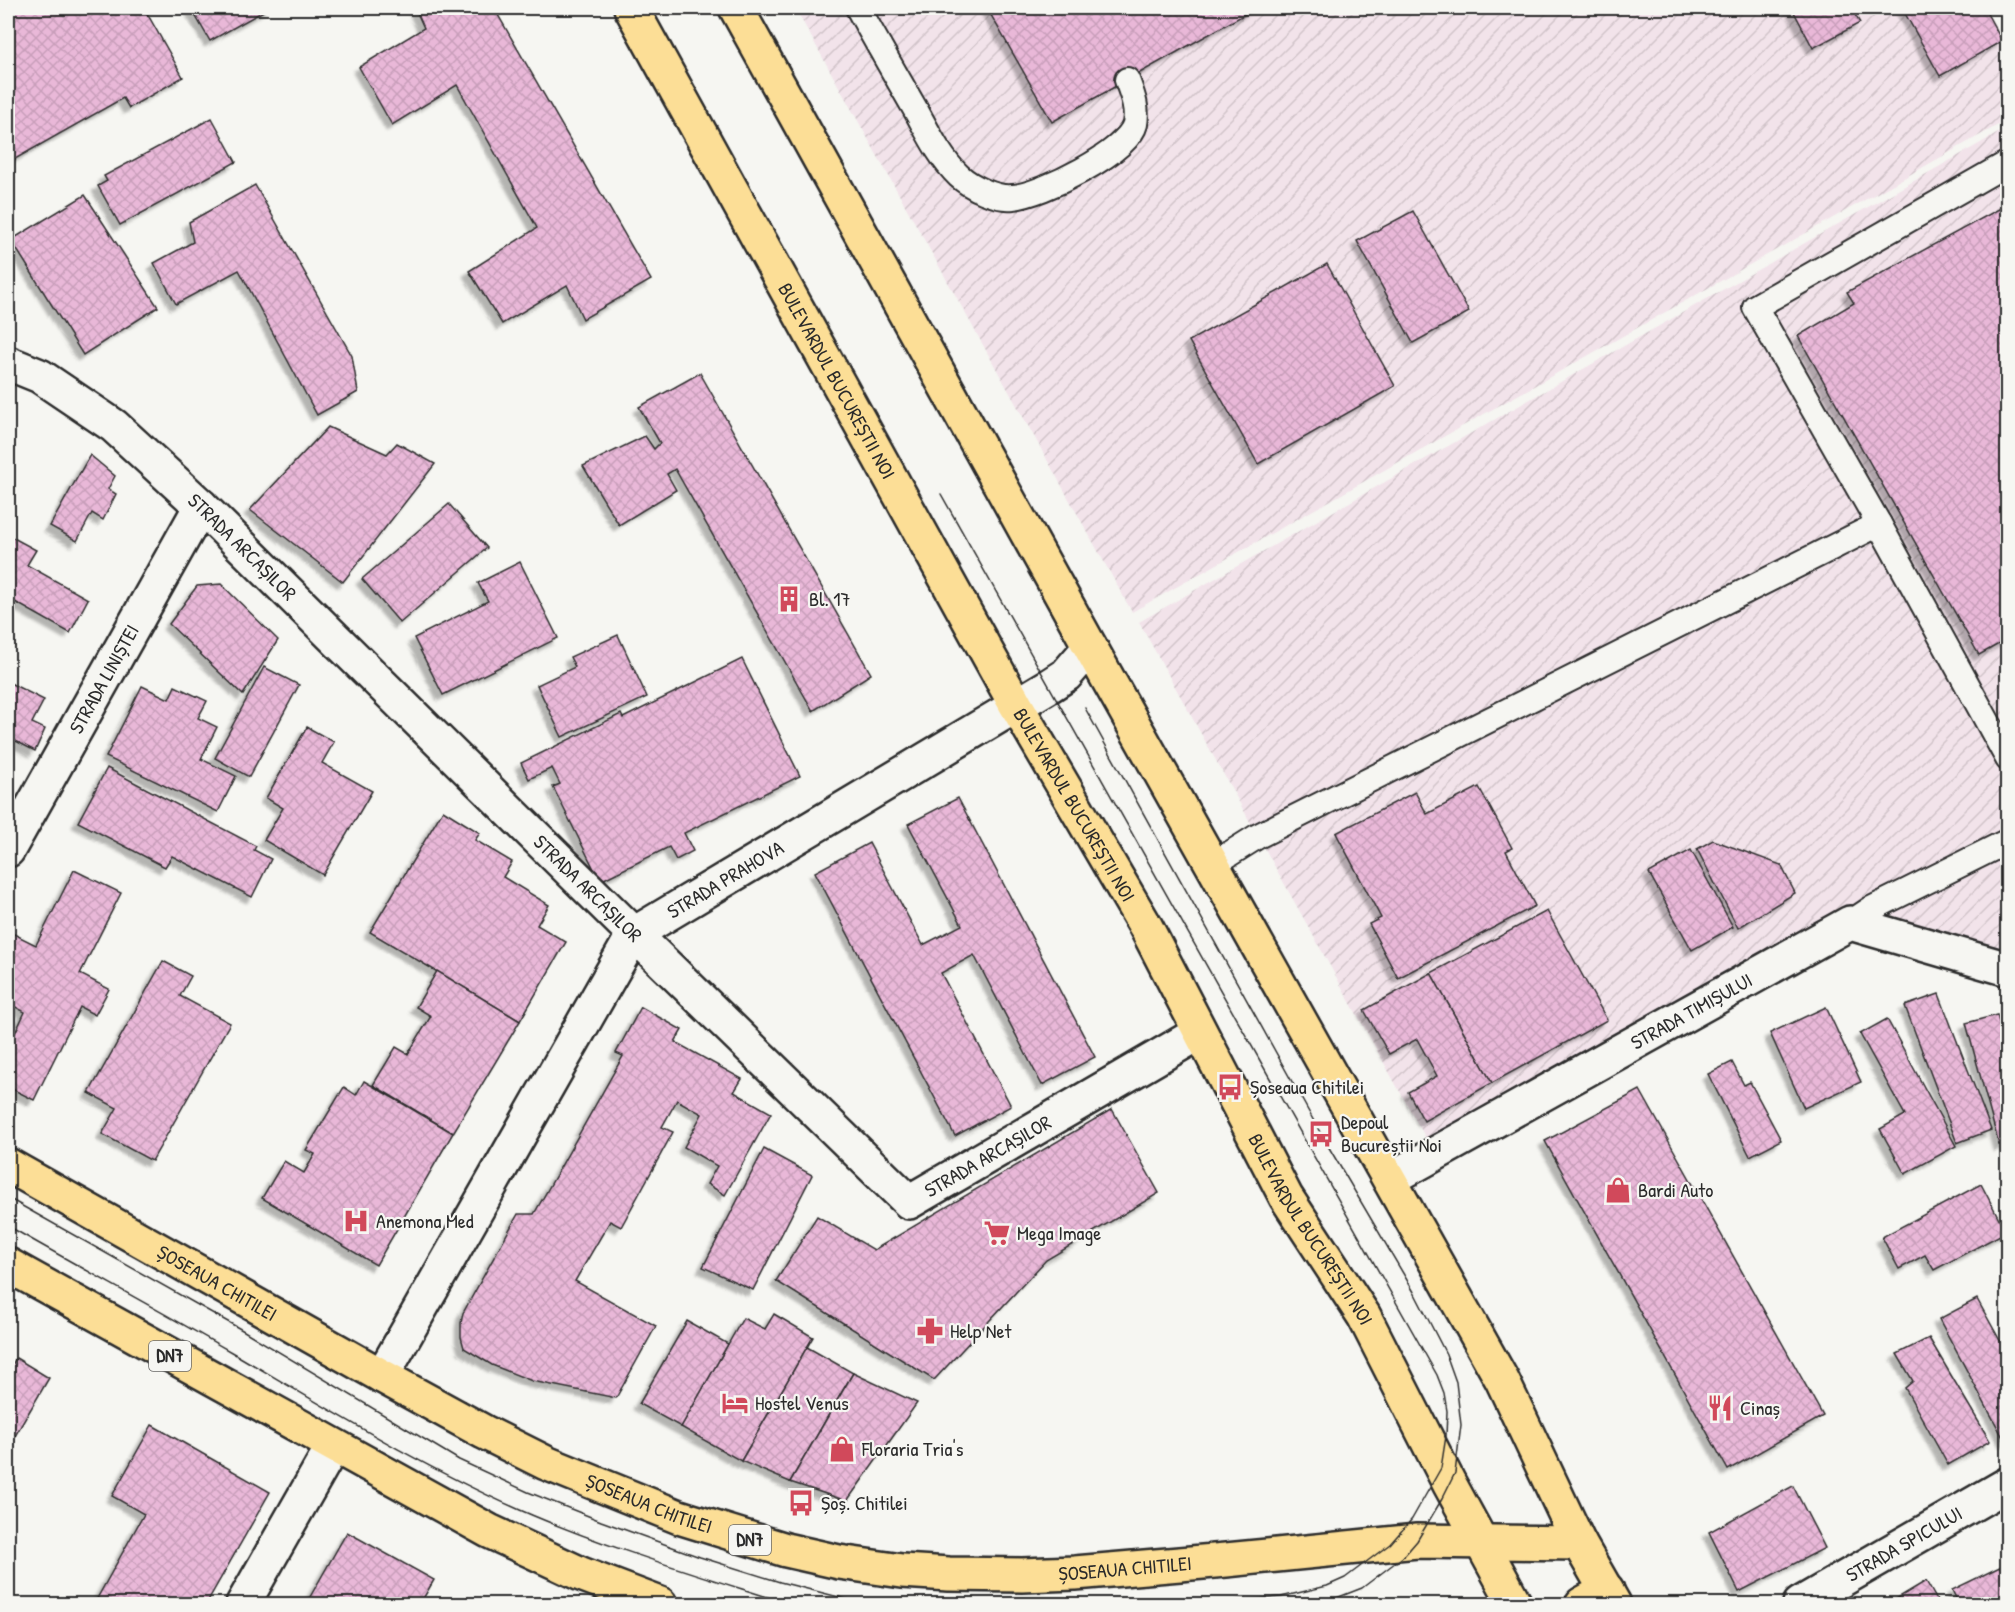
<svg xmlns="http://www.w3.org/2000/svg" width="2015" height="1612" font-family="'Patrick Hand',sans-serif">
<defs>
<pattern id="industrial-furrows" width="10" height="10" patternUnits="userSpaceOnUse" patternTransform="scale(1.5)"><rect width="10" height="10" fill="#f2e3ea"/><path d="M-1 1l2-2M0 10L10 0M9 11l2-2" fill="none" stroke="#d0c3c9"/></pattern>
<pattern id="building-cross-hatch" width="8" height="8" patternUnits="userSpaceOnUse" patternTransform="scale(1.5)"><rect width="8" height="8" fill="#e9b8d8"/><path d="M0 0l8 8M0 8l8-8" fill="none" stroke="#c89eba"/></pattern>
<filter id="shadow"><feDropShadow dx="-5.5" dy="5.5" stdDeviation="1.5" flood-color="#0004"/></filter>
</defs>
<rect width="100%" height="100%" fill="#f6f6f2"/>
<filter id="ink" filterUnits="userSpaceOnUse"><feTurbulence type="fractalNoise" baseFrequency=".0167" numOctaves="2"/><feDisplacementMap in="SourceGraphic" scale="12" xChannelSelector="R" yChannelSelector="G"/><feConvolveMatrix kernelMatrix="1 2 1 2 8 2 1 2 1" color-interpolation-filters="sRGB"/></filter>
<g filter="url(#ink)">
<g fill="url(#industrial-furrows)">
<path d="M 795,8 L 1985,8 L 2007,47 L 2007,120 L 1132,612 Z"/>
<path d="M 2007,128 L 2007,959 L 1895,928 L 1830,914 L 1429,1144 L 1139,622 Z"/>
</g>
<g fill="url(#building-cross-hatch)" stroke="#2b2b2b" stroke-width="1.5" filter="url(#shadow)">
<path d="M 8,8 L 144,8 L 183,77 L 129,108 L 123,98 L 8,163 Z"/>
<path d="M 191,8 L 269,8 L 210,41 Z"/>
<path d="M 415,8 L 494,8 L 651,280 L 583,319 L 567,285 L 502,324 L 469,271 L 537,228 L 457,85 L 392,125 L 359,67 L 424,28 Z"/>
<path d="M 987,8 L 1256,8 L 1052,122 Z"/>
<path d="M 1792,8 L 1851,8 L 1860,23 L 1813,48 Z"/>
<path d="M 1902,8 L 1984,8 L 2002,41 L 1940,76 Z"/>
<path d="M 212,118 L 236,162 L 120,225 L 98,186 L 107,181 L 104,176 Z"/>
<path d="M 255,185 L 352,356 L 358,392 L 317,415 L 239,270 L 176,304 L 154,263 L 193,242 L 189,222 Z"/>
<path d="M 85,195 L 158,307 L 83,355 L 11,240 Z"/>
<path d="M 2008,204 L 2008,639 L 1979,655 L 1798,336 L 1854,303 L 1847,292 Z"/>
<path d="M 1413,211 L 1469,312 L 1413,343 L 1357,241 Z"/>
<path d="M 1327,264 L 1395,386 L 1258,464 L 1189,341 Z"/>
<path d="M 700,373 L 871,674 L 813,711 L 675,469 L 667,474 L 676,490 L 619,525 L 583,466 L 645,436 L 654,449 L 660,443 L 639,407 Z"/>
<path d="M 328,427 L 387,454 L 397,443 L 435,464 L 343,582 L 250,510 Z"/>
<path d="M 90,455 L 115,476 L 108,489 L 116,494 L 103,520 L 92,513 L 77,541 L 50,526 Z"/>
<path d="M 449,504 L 487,548 L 400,623 L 362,579 Z"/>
<path d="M 8,535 L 36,550 L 27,565 L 88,599 L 70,633 L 8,598 Z"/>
<path d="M 520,562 L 558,638 L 443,695 L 414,638 L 488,601 L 478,583 Z"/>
<path d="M 221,584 L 278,640 L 243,695 L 169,624 L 197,586 Z"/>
<path d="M 618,635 L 647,697 L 562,737 L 537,685 L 575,667 L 570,657 Z"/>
<path d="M 742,659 L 800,776 L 684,833 L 693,851 L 676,860 L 669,847 L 600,881 L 553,787 L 560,784 L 552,768 L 529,779 L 521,763 L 621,714 L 623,718 Z"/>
<path d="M 264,667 L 299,685 L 249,777 L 215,758 Z"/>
<path d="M 8,682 L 44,700 L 32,723 L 45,729 L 35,751 L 8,737 Z"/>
<path d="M 142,686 L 169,699 L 175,686 L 207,701 L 198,718 L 217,727 L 201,759 L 236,776 L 218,812 L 106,757 Z"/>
<path d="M 307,727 L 334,742 L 322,763 L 372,791 L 323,875 L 264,840 L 283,808 L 266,798 Z"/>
<path d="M 107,768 L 256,846 L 254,850 L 271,859 L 252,897 L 172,856 L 165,867 L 78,822 Z"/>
<path d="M 1479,787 L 1512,848 L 1506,851 L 1535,906 L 1398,978 L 1369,924 L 1381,918 L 1336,833 L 1415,792 L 1427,814 Z"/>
<path d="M 958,798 L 1095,1057 L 1042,1085 L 974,955 L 941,973 L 1011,1106 L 955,1136 L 815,872 L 869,843 L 923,945 L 962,925 L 908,824 Z"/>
<path d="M 443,810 L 480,833 L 475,840 L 512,862 L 503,877 L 549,905 L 537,925 L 566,942 L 520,1021 L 370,932 Z"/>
<path d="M 1713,840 L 1781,865 L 1795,893 L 1738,928 L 1697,849 Z"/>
<path d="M 1691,850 L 1733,927 L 1692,950 L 1649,873 Z"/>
<path d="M 74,870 L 121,893 L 80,974 L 109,989 L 95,1015 L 80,1007 L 34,1100 L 8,1087 L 8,1048 L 25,1012 L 8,1003 L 8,937 L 10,932 L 36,945 Z"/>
<path d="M 1547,911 L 1607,1020 L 1492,1083 L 1431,973 Z"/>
<path d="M 163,961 L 191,976 L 180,996 L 230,1023 L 152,1161 L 102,1134 L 117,1108 L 89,1093 Z"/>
<path d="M 437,971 L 520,1021 L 453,1133 L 373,1085 L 396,1047 L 408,1054 L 431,1016 L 416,1007 Z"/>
<path d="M 1431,973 L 1492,1083 L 1424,1121 L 1408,1092 L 1437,1076 L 1417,1039 L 1389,1054 L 1364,1010 Z"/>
<path d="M 1939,994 L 1991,1130 L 1957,1143 L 1905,1006 Z"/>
<path d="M 641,1007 L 682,1030 L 675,1042 L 742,1079 L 734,1092 L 771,1113 L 725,1195 L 707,1184 L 717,1166 L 684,1147 L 702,1114 L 677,1100 L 662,1127 L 673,1132 L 621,1227 L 610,1221 L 575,1281 L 656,1326 L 616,1398 L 532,1381 L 492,1365 L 464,1348 L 461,1337 L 461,1323 L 463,1313 L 518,1214 L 534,1214 L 623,1056 L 616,1053 Z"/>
<path d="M 1826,1007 L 1861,1082 L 1804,1108 L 1770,1033 Z"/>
<path d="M 1997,1015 L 2008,1054 L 2008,1143 L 1999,1145 L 1966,1023 Z"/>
<path d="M 1887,1019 L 1956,1146 L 1905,1174 L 1880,1129 L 1905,1115 L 1860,1034 Z"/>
<path d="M 1732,1062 L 1744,1085 L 1750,1082 L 1781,1140 L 1750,1156 L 1708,1074 Z"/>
<path d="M 364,1081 L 453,1133 L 376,1265 L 262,1198 L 284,1161 L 304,1173 L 315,1154 L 306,1150 L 344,1087 L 356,1095 Z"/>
<path d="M 1640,1090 L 1823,1416 L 1728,1470 L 1545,1141 Z"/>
<path d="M 1112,1109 L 1159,1193 L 1046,1260 L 934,1380 L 776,1281 L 817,1216 L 874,1250 Z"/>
<path d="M 764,1149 L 812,1175 L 753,1290 L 703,1267 Z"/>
<path d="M 1981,1184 L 2006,1232 L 1934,1270 L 1925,1255 L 1899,1269 L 1882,1237 Z"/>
<path d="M 1977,1299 L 2008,1355 L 2008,1440 L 2005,1441 L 1939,1319 Z"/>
<path d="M 774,1314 L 813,1337 L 741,1461 L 681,1427 L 743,1318 L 765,1329 Z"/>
<path d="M 687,1321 L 728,1344 L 681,1427 L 639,1404 Z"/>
<path d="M 1929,1338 L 1990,1441 L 1948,1465 L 1905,1388 L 1913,1381 L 1897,1354 Z"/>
<path d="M 807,1347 L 853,1373 L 790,1482 L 741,1461 Z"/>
<path d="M 16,1358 L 49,1378 L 8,1448 L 8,1372 Z"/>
<path d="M 853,1373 L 917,1403 L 847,1501 L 790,1482 Z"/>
<path d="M 152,1425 L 270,1492 L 206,1604 L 94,1604 L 144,1514 L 112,1496 Z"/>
<path d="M 1793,1486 L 1825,1548 L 1739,1592 L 1709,1532 Z"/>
<path d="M 347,1532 L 434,1580 L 420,1604 L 306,1604 Z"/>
<path d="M 2008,1563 L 2008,1604 L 1959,1604 L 1952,1590 Z"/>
<path d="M 1926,1581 L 1939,1604 L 1899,1604 L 1896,1599 Z"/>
</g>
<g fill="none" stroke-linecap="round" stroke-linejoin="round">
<g stroke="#2b2b2b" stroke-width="28">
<g id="service">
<path d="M 858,8 C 876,41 895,74 914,107 C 927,130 939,157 959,176 C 971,187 996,199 1013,197 C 1041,195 1128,152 1135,124 C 1138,108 1132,94 1127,80"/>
<path d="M 2008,163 L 1755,307 L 1879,524 L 2008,759"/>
<path d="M 1212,865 L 1258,836 L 1879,524"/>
<path d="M 1850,923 L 1871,909 L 2008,841"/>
</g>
</g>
<g stroke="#2b2b2b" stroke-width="38">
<g id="minor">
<path id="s1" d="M 8,363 L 40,376 L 114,426 L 201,506 L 634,934 L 909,1202 L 1199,1033"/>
<path id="s2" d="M 8,850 L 201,506"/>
<path id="s3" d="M 1390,1179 L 1850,923 L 2008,969"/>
<path id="s4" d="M 382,1376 L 634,934 L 1049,686 L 1066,675 L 1090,647"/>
<path d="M 243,1604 L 333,1446"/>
<path id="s5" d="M 1800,1604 L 2008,1484"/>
</g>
</g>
<g stroke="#2b2b2b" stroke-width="38">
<g id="primary">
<path id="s6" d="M 631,8 L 1016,705 L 1146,927 L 1286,1197 L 1364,1316 L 1449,1483 L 1515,1604"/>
<path d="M 736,8 L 1109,681 L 1502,1380 L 1579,1543 L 1614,1604"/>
<path id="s7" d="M 8,1165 L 382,1376 L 484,1432 L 546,1463 L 679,1517 L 786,1550 L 839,1562 L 902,1571 L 949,1574 L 1022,1575 L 1075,1573 L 1226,1560 L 1417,1541 L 1579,1543"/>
<path d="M 8,1265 L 489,1531 L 581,1574 L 660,1604"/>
<path d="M 1582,1604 L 1607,1590"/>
</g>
</g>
<use href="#service" stroke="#f6f6f2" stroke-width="24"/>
<use href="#minor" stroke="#f6f6f2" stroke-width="33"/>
<use href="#primary" stroke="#fcde96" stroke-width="33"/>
<g stroke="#2b2b2b" stroke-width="1.5">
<path d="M 941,494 L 1437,1375 L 1444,1393 L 1447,1411 L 1446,1436 L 1441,1468 L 1412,1519 L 1390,1544 L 1345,1578 L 1327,1586 L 1281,1597 L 1193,1604"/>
<path d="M 1085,708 L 1321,1134 L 1414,1292 L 1446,1354 L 1456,1382 L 1461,1425 L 1455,1473 L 1442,1499 L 1417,1541 L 1404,1556 L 1362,1588 L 1321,1604"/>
<path d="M 8,1198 L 244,1331 L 459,1460 L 528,1492 L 601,1521 L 700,1557 L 780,1582 L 866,1604"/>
<path d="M 8,1226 C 83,1269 159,1310 233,1353 C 327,1408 420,1466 520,1510 C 607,1548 699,1575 789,1604"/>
</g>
</g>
</g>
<defs>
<g id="building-bare" transform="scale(2.07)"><path d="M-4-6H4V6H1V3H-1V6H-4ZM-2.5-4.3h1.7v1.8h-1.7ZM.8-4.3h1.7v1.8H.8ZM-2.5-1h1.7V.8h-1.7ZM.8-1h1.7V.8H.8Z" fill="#d1495b" stroke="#f6f6f2" stroke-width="2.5" paint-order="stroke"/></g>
<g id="bus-bare" transform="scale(2.07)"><path d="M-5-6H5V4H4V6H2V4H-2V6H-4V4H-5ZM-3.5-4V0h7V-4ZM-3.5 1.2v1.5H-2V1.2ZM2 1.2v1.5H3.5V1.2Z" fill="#d1495b" stroke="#f6f6f2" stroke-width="2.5" paint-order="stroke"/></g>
<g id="shop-bare" transform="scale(2.07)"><path d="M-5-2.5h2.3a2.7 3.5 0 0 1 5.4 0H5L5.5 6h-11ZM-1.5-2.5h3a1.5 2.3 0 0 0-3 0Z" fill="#d1495b" stroke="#f6f6f2" stroke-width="2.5" paint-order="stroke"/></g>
<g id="hospital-bare" transform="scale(2.07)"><path d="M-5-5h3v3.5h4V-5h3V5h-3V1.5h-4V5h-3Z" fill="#d1495b" stroke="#f6f6f2" stroke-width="2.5" paint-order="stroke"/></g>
<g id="supermarket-bare" transform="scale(2.07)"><path d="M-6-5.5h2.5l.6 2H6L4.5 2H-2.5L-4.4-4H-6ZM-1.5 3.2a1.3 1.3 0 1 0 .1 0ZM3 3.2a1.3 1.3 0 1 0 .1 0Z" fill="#d1495b" stroke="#f6f6f2" stroke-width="2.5" paint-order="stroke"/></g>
<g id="pharmacy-bare" transform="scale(2.07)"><path d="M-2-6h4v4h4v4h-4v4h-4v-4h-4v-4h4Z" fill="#d1495b" stroke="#f6f6f2" stroke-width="2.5" paint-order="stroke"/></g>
<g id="hotel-bare" transform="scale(2.07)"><path d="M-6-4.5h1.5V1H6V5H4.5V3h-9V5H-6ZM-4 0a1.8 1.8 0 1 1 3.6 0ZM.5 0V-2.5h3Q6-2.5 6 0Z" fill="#d1495b" stroke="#f6f6f2" stroke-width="2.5" paint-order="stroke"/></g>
<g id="restaurant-bare" transform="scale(2.07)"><path d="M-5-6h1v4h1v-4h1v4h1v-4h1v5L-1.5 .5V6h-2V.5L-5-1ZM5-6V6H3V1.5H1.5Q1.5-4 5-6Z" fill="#d1495b" stroke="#f6f6f2" stroke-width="2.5" paint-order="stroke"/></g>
</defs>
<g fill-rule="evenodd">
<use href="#building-bare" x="789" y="599"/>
<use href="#bus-bare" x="1230" y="1087"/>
<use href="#bus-bare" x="1321" y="1134"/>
<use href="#shop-bare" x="1618" y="1190"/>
<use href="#hospital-bare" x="356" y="1221"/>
<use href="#supermarket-bare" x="997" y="1233"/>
<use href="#pharmacy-bare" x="930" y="1331"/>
<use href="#hotel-bare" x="735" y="1403"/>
<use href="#restaurant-bare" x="1720" y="1408"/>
<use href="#shop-bare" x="842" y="1449"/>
<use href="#bus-bare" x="801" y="1503"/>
</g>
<g text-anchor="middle" stroke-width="4.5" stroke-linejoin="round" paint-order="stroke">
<g fill="#f6f6f2" stroke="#686867" stroke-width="1.5">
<rect x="149" y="1341" width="42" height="30" rx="4.5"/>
<rect x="729" y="1525" width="42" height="30" rx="4.5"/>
</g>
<g font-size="18" font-weight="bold" fill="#2b2b2b">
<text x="170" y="1362">DN7</text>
<text x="750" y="1546">DN7</text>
</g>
<g font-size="20" fill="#2b2b2b" stroke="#f6f6f2">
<text dy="7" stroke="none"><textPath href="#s6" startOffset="426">BULEVARDUL BUCUREȘTII NOI</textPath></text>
<text dy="7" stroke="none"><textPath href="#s1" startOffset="300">STRADA ARCAȘILOR</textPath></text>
<text dy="7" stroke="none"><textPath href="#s2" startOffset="196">STRADA LINIȘTEI</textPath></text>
<text dy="7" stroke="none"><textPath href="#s6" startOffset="912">BULEVARDUL BUCUREȘTII NOI</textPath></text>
<text dy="7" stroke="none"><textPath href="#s4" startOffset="615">STRADA PRAHOVA</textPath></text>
<text dy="7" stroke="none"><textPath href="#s1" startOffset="786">STRADA ARCAȘILOR</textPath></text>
<text dy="7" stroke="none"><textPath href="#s3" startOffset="345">STRADA TIMIȘULUI</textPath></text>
<text dy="7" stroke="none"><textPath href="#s1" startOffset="1326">STRADA ARCAȘILOR</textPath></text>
<text dy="7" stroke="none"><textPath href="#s6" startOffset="1398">BULEVARDUL BUCUREȘTII NOI</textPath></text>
<text dy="7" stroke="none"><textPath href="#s7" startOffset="240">ȘOSEAUA CHITILEI</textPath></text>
<text dy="7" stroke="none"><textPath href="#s7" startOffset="726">ȘOSEAUA CHITILEI</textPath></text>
<text dy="7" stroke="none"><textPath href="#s5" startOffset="120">STRADA SPICULUI</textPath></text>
<text dy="7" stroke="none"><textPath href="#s7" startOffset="1212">ȘOSEAUA CHITILEI</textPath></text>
</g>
<g font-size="20" fill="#2b2b2b" stroke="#f6f6f2" text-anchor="start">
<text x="809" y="606">Bl. 17</text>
<text x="1250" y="1094">Șoseaua Chitilei</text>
<text x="1341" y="1129">Depoul<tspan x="1341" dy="23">Bucureștii Noi</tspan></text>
<text x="1638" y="1197">Bardi Auto</text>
<text x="376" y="1228">Anemona Med</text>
<text x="1017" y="1240">Mega Image</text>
<text x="950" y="1338">Help Net</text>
<text x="755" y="1410">Hostel Venus</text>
<text x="1740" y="1415">Cinaș</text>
<text x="862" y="1456">Floraria Tria's</text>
<text x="821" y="1510">Șoș. Chitilei</text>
</g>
</g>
<rect width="2015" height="1612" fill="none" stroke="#f6f6f2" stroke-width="30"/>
<rect x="15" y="15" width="1985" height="1582" fill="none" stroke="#2b2b2b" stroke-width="2" filter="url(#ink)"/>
</svg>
